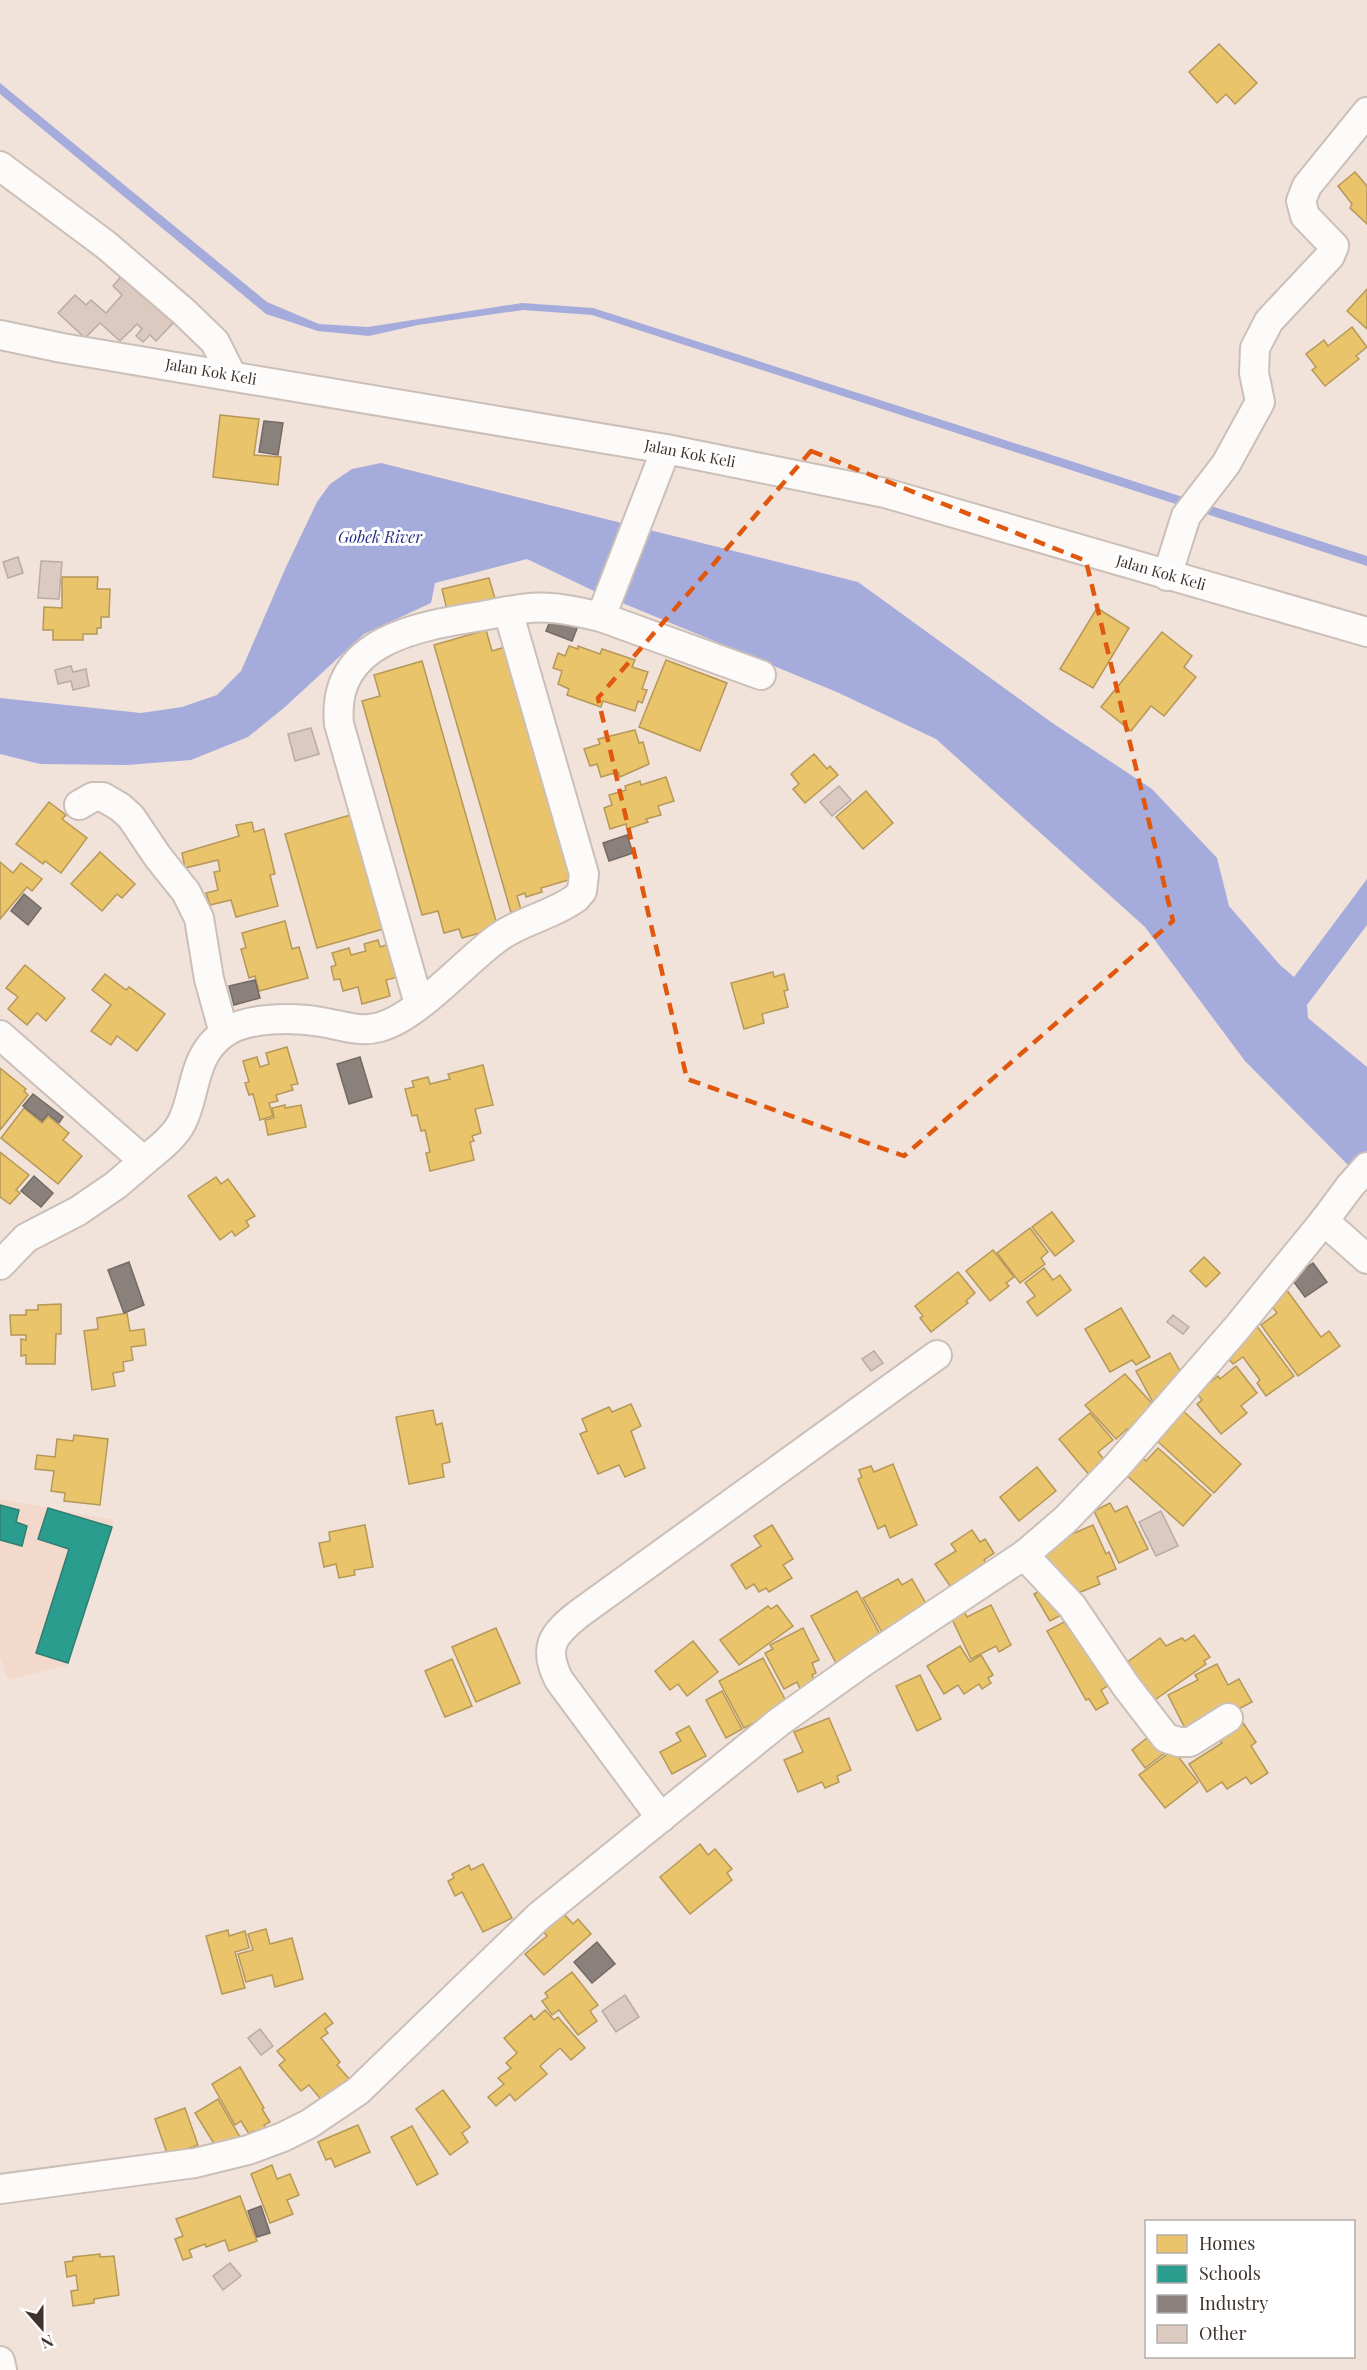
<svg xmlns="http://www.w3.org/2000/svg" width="1367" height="2370" font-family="'Playfair Display',serif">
<rect width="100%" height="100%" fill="#f1e2da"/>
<path fill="#f3d9cb" d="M 0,1499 L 114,1520 L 68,1665 L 8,1680 L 0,1657 Z"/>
<g fill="#a5acdc">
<path d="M 0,83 L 267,302 L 319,324 L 368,327 L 522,303 L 593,308 L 1367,556 L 1367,566 L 592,315 L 523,310 L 418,325 L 369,336 L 318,331 L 266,314 L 0,94 Z"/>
<path d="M 381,463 L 858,582 L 1051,722 L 1152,789 L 1217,858 L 1229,906 L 1280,965 L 1294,977 L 1367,879 L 1367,925 L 1307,1005 L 1308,1018 L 1367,1067 L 1367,1188 L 1349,1166 L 1245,1061 L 1145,927 L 936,739 L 839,693 L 596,592 L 527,559 L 435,583 L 431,603 L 364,634 L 285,707 L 248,737 L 191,760 L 127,765 L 40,764 L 0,754 L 0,698 L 141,713 L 182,707 L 217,695 L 241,671 L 286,567 L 317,502 L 330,484 L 352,469 Z"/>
</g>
<g fill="#e9c46a" stroke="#b69858" stroke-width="1.5">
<path d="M 1219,44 L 1257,83 L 1235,104 L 1226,94 L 1217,103 L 1189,72 Z"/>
<path d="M 1355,172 L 1367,186 L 1367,224 L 1350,208 L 1352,204 L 1338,186 Z"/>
<path d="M 1367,289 L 1367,329 L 1347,311 Z"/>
<path d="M 1352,327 L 1367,347 L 1356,356 L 1359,359 L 1325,386 L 1312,370 L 1316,367 L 1306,354 L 1324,340 L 1328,346 Z"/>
<path d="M 220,415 L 259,419 L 254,455 L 281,457 L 278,485 L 213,477 Z"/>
<path d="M 62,577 L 98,577 L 97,589 L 110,589 L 109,617 L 101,617 L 101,628 L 97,628 L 97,634 L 83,634 L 83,640 L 53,640 L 53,630 L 43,630 L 44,607 L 62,608 Z"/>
<path d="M 489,578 L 496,602 L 448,614 L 442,589 Z"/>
<path d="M 1097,608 L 1129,628 L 1093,688 L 1060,669 Z"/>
<path d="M 486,630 L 492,651 L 505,647 L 572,879 L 541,888 L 542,892 L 526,897 L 525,893 L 517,896 L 522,913 L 512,916 L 434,645 Z"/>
<path d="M 1162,632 L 1192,656 L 1184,667 L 1196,677 L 1164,716 L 1151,706 L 1131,731 L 1101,707 Z"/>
<path d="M 569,646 L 578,649 L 578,646 L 600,654 L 602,649 L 635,660 L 632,667 L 648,672 L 642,689 L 647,690 L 642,703 L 638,701 L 635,711 L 603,701 L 601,707 L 567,695 L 569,689 L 558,684 L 562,671 L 553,668 L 558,653 L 565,656 Z"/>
<path d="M 666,660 L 727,683 L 700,751 L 639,727 Z"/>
<path d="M 422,661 L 498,928 L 462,938 L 459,929 L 444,933 L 438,911 L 422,915 L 362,701 L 380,696 L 374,675 Z"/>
<path d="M 635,730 L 639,743 L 643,742 L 649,764 L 620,777 L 618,772 L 601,777 L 597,764 L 590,766 L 584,749 L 600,744 L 598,739 Z"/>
<path d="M 814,754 L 827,769 L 830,766 L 838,775 L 805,803 L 793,789 L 799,784 L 791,774 Z"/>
<path d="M 666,777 L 674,801 L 658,806 L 661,815 L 646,819 L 648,822 L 627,829 L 626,824 L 610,829 L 604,808 L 612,805 L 609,795 L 626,790 L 625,786 L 640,781 L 641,785 Z"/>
<path d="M 866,791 L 893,823 L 863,849 L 836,817 Z"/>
<path d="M 49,802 L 66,815 L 62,819 L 87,838 L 61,873 L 45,861 L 43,864 L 16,844 Z"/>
<path d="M 354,814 L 387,928 L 317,948 L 285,834 Z"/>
<path d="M 252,822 L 254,832 L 264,829 L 275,874 L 270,875 L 278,906 L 236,917 L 231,900 L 210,905 L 206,893 L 218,890 L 214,872 L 220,871 L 218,860 L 185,868 L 182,853 L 239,836 L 236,825 Z"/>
<path d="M 100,852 L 135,884 L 122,898 L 117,894 L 102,911 L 71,884 Z"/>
<path d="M 0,862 L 13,873 L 21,863 L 42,879 L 32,891 L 27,887 L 0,919 Z"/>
<path d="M 285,921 L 292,949 L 299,947 L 308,978 L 259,991 L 255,976 L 249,978 L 241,949 L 246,948 L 242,933 Z"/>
<path d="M 378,940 L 380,947 L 389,944 L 398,977 L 386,980 L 390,996 L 362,1004 L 358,987 L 343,991 L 340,979 L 334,980 L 331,967 L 336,965 L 332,953 L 349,948 L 351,955 L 366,951 L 364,944 Z"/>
<path d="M 25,965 L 65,998 L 46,1021 L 37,1013 L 27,1025 L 8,1009 L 18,997 L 6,988 Z"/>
<path d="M 773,972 L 774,977 L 784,974 L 788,990 L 784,991 L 788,1007 L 762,1014 L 764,1023 L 744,1029 L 731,983 Z"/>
<path d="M 105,974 L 126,990 L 129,987 L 165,1014 L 137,1051 L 117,1036 L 111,1045 L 91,1031 L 111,1005 L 92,990 Z"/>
<path d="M 287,1047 L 298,1084 L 291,1085 L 293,1090 L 276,1095 L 278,1101 L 269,1103 L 273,1116 L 260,1120 L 253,1094 L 249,1095 L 245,1083 L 249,1082 L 243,1061 L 257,1057 L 260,1067 L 269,1064 L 266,1053 Z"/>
<path d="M 483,1065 L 493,1105 L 475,1109 L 481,1133 L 472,1136 L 474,1141 L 470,1142 L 474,1160 L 430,1171 L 426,1153 L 430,1152 L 425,1130 L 421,1131 L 417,1115 L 412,1116 L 405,1089 L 414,1087 L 412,1081 L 428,1077 L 430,1084 L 450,1079 L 448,1074 Z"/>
<path d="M 0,1068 L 26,1089 L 24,1091 L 28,1095 L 0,1130 Z"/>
<path d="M 285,1105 L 285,1108 L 301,1105 L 306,1127 L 268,1135 L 265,1120 L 274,1118 L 272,1108 Z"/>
<path d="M 24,1108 L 42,1123 L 48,1116 L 69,1133 L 63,1140 L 82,1156 L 58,1184 L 1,1138 Z"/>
<path d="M 0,1152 L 29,1175 L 16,1190 L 20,1193 L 10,1204 L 0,1197 Z"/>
<path d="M 216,1177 L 221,1184 L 228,1179 L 255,1216 L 246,1221 L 249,1226 L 235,1236 L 232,1231 L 220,1240 L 188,1196 Z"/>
<path d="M 1052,1212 L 1074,1241 L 1055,1256 L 1032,1227 Z"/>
<path d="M 1030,1228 L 1048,1252 L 1041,1258 L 1045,1264 L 1020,1283 L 997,1253 Z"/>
<path d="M 993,1250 L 1014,1277 L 1006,1283 L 1009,1286 L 990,1301 L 966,1271 Z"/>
<path d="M 1204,1257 L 1220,1273 L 1206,1287 L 1190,1271 Z"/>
<path d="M 1044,1268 L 1053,1280 L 1060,1275 L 1071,1290 L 1037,1316 L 1027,1302 L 1035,1296 L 1025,1283 Z"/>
<path d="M 958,1272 L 975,1293 L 966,1301 L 968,1303 L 931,1332 L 920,1318 L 923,1316 L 915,1306 Z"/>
<path d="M 1286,1289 L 1321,1337 L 1329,1331 L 1340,1346 L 1298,1376 L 1261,1325 L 1277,1313 L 1268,1301 Z"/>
<path d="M 61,1304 L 61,1334 L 56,1334 L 55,1364 L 26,1364 L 26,1355 L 21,1356 L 21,1339 L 26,1340 L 26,1335 L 11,1335 L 10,1315 L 26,1315 L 26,1310 L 38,1310 L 38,1305 Z"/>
<path d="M 1121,1308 L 1150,1357 L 1136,1365 L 1132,1360 L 1110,1372 L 1085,1329 Z"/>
<path d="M 127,1313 L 130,1331 L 144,1329 L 146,1345 L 131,1347 L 133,1360 L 123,1362 L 124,1371 L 113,1373 L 115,1386 L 92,1390 L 84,1331 L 98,1329 L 97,1318 Z"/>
<path d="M 1256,1325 L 1294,1376 L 1266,1396 L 1257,1383 L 1260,1380 L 1243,1357 L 1233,1364 L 1225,1354 Z"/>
<path d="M 1170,1353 L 1184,1378 L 1155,1406 L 1136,1371 Z"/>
<path d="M 1236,1366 L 1257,1393 L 1241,1406 L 1247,1413 L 1221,1434 L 1197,1404 L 1202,1400 L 1197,1393 L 1218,1376 L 1220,1379 Z"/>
<path d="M 1125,1374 L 1159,1411 L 1132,1435 L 1127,1429 L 1116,1439 L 1085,1405 Z"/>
<path d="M 631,1404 L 641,1426 L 631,1431 L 645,1468 L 625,1477 L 619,1465 L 598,1474 L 580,1434 L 587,1431 L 582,1419 L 609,1407 L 612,1412 Z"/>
<path d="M 1181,1409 L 1241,1464 L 1214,1493 L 1154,1438 Z"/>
<path d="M 433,1410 L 436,1425 L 442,1423 L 450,1462 L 442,1464 L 444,1477 L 409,1484 L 396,1417 Z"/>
<path d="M 1090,1413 L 1113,1440 L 1098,1452 L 1106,1462 L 1090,1476 L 1059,1439 Z"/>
<path d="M 74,1435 L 108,1439 L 100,1505 L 64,1501 L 65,1493 L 51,1491 L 54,1471 L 35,1469 L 37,1455 L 55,1457 L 57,1439 L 73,1441 Z"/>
<path d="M 1158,1448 L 1211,1495 L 1183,1526 L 1125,1474 L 1141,1457 L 1146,1461 Z"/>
<path d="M 893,1464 L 917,1525 L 890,1538 L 885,1525 L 878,1529 L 858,1479 L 862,1477 L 859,1470 L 871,1466 L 874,1472 Z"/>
<path d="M 1037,1467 L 1056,1491 L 1019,1521 L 1000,1497 Z"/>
<path d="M 1110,1503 L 1115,1512 L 1127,1506 L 1148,1549 L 1119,1563 L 1094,1511 Z"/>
<path d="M 365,1525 L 373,1567 L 354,1570 L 355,1575 L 339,1578 L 336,1564 L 324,1567 L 319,1543 L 330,1541 L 329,1532 Z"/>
<path d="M 772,1525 L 793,1559 L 783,1565 L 792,1578 L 769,1592 L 766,1588 L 759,1592 L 754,1584 L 746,1589 L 731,1565 L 761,1546 L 754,1536 Z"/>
<path d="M 1093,1525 L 1106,1554 L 1109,1552 L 1116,1569 L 1097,1577 L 1100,1584 L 1076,1594 L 1073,1587 L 1060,1592 L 1039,1555 L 1053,1549 L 1051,1543 Z"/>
<path d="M 972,1530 L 980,1542 L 985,1539 L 994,1553 L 984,1560 L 989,1567 L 957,1589 L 953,1584 L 950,1586 L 935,1564 L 956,1551 L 951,1544 Z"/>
<path d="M 898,1579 L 902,1585 L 912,1579 L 928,1607 L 885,1638 L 863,1598 Z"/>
<path d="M 1049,1585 L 1065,1613 L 1050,1621 L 1034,1594 Z"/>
<path d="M 857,1591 L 883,1640 L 837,1665 L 811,1616 Z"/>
<path d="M 777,1605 L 793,1626 L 739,1665 L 720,1640 L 768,1606 L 771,1609 Z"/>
<path d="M 991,1605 L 1011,1645 L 999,1652 L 996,1646 L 971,1659 L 951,1617 L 964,1611 L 967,1617 Z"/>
<path d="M 1078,1618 L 1111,1684 L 1101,1690 L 1108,1703 L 1096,1710 L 1089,1699 L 1086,1700 L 1047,1631 L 1064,1622 L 1066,1625 Z"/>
<path d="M 496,1628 L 520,1683 L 476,1702 L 452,1647 Z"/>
<path d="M 803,1628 L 819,1660 L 812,1663 L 816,1673 L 812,1675 L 816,1683 L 801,1691 L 797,1682 L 784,1689 L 765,1653 L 773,1649 L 770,1645 Z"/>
<path d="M 1194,1635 L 1210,1657 L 1204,1661 L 1206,1664 L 1149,1704 L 1122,1666 L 1160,1638 L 1166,1646 L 1182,1638 L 1185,1641 Z"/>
<path d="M 693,1641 L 718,1672 L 687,1696 L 678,1684 L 670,1690 L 655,1671 Z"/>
<path d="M 960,1646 L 970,1662 L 981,1655 L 993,1675 L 988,1678 L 991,1683 L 982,1689 L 979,1684 L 964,1694 L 958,1685 L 944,1694 L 927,1666 Z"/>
<path d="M 763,1658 L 788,1705 L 744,1728 L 719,1681 Z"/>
<path d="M 452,1659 L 472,1706 L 445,1717 L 425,1671 Z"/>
<path d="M 1217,1664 L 1228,1685 L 1239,1679 L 1252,1702 L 1218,1720 L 1187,1732 L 1168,1695 L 1198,1680 L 1195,1675 Z"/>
<path d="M 920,1675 L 941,1719 L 917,1731 L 896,1686 Z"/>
<path d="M 722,1691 L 742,1729 L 726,1738 L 706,1700 Z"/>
<path d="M 829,1718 L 851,1770 L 837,1776 L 839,1782 L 825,1788 L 822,1782 L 798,1792 L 784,1760 L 803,1752 L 794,1732 Z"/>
<path d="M 1241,1720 L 1256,1742 L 1251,1746 L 1268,1773 L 1251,1784 L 1246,1777 L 1227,1789 L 1222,1782 L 1207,1792 L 1189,1764 L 1222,1743 L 1216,1735 Z"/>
<path d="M 689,1726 L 706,1756 L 672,1774 L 660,1752 L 681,1741 L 676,1733 Z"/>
<path d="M 1152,1734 L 1166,1752 L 1145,1768 L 1132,1750 Z"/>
<path d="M 1173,1750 L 1198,1782 L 1165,1808 L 1139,1775 Z"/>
<path d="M 700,1844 L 708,1855 L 715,1849 L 732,1869 L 727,1873 L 732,1880 L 690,1914 L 660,1877 Z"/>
<path d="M 483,1864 L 512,1918 L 483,1932 L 462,1892 L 455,1896 L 448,1881 L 454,1878 L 452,1874 L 469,1865 L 471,1870 Z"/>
<path d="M 563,1913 L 573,1924 L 578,1919 L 591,1934 L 544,1975 L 525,1954 L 547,1936 L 543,1931 Z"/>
<path d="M 266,1929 L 270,1944 L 292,1938 L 303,1979 L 275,1987 L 272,1975 L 246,1982 L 238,1954 L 253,1950 L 248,1934 Z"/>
<path d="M 228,1930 L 229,1936 L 245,1931 L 249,1948 L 235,1952 L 245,1988 L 222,1994 L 206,1936 Z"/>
<path d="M 572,1972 L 598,2005 L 590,2011 L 597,2021 L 578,2035 L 559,2010 L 552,2015 L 542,2001 L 548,1997 L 545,1993 Z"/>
<path d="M 545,2010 L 554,2020 L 558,2017 L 585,2048 L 571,2060 L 560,2048 L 540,2066 L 547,2074 L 515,2101 L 510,2094 L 496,2106 L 488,2097 L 504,2084 L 498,2078 L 511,2068 L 506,2063 L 517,2053 L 504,2038 L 531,2015 L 534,2020 Z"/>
<path d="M 325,2013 L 333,2023 L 325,2029 L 328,2033 L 321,2038 L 340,2062 L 337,2065 L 351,2081 L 324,2103 L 309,2085 L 301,2091 L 279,2065 L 285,2060 L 277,2051 Z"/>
<path d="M 240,2067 L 264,2108 L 262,2109 L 270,2122 L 264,2125 L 268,2132 L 257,2138 L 253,2131 L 249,2134 L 241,2121 L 235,2125 L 212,2084 Z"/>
<path d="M 443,2090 L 470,2127 L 462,2133 L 468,2142 L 450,2155 L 416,2109 Z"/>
<path d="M 218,2099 L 240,2137 L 218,2150 L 195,2113 Z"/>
<path d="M 185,2108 L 198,2145 L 168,2156 L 155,2119 Z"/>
<path d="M 358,2125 L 370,2152 L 335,2167 L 331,2158 L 326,2160 L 318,2142 Z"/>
<path d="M 412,2126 L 438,2174 L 417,2185 L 391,2137 Z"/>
<path d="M 272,2165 L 277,2179 L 290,2174 L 299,2195 L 287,2200 L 293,2214 L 270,2223 L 251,2174 Z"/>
<path d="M 240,2196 L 257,2241 L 229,2251 L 225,2240 L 206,2247 L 205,2244 L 189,2250 L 192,2257 L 183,2260 L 175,2239 L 183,2236 L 176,2219 Z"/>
<path d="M 100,2254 L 100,2257 L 114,2256 L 119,2295 L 94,2299 L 94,2303 L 73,2306 L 71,2291 L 78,2290 L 76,2275 L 67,2277 L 65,2262 L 73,2261 L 73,2257 Z"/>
</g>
<g fill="#2a9d8f" stroke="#307d72" stroke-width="1.5">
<path d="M 0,1505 L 19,1510 L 16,1522 L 27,1526 L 22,1546 L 0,1540 Z"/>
<path d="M 48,1508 L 112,1527 L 68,1663 L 36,1653 L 69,1549 L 38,1539 Z"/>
</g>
<g fill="#8a817c" stroke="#736a64" stroke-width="1.5">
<path d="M 264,421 L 283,423 L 278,455 L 259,452 Z"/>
<path d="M 552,616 L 578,626 L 572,641 L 546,631 Z"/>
<path d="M 627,835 L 633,853 L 609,861 L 603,843 Z"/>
<path d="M 24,894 L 41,908 L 28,925 L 11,911 Z"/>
<path d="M 255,980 L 260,998 L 234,1005 L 229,986 Z"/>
<path d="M 360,1057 L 372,1097 L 349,1104 L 337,1064 Z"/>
<path d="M 33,1094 L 63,1117 L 59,1123 L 48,1114 L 42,1121 L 23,1106 Z"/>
<path d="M 34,1176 L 53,1193 L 41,1207 L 21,1191 Z"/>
<path d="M 129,1262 L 144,1305 L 124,1313 L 108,1270 Z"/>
<path d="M 1313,1263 L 1327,1282 L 1305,1297 L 1291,1278 Z"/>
<path d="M 597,1942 L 615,1964 L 592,1983 L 574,1962 Z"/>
<path d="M 261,2206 L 270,2233 L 257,2237 L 248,2211 Z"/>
</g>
<g fill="#dcc9c0" stroke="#b7aca6" stroke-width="1.5">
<path d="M 124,273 L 176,320 L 156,341 L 150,335 L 143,342 L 136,336 L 142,329 L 137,324 L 120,341 L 100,323 L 85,338 L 58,313 L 75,295 L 86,305 L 91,300 L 106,313 L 122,295 L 113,286 Z"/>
<path d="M 18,557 L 23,573 L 8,578 L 3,562 Z"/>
<path d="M 41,561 L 62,562 L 59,599 L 38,598 Z"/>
<path d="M 71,666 L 73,672 L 86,669 L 89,686 L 73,690 L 71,681 L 58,684 L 55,670 Z"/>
<path d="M 311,728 L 319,754 L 295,761 L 288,734 Z"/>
<path d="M 839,786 L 851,800 L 832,816 L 820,802 Z"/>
<path d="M 1173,1315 L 1189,1327 L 1183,1334 L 1167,1322 Z"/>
<path d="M 874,1351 L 883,1363 L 871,1371 L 862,1359 Z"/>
<path d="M 1161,1511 L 1178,1546 L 1156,1556 L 1139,1522 Z"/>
<path d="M 625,1995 L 639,2017 L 616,2032 L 602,2011 Z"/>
<path d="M 260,2029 L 273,2046 L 261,2055 L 248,2038 Z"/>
<path d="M 230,2263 L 241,2276 L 223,2290 L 213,2276 Z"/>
</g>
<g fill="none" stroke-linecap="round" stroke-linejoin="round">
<g stroke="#cbbfb8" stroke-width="32">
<g id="minor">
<path d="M 0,166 L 106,245 L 184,312 L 215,342 L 231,374"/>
<path d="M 0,335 L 62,348 L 666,449 L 885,493 L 1367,632"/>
<path d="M 1167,576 L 1186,516 L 1226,464 L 1260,402 L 1254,373 L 1255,348 L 1269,321 L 1330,256 L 1334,246 L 1305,216 L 1301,201 L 1307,186 L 1367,112"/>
<path d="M 601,617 L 761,675"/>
<path d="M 79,805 L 93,797 L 103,797 L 120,807 L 131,817 L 158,857 L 186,892 L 199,918 L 209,979 L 224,1033"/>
<path d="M 419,1004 L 339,724 C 331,640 418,626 482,616 C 504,612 528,606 551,608 C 568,609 584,613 601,617 L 666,449"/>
<path d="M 0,1035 L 144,1161 C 157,1150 174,1138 182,1122 C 197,1092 191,1057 224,1033 C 247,1017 294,1017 321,1022 C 341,1025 360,1033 380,1027 C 418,1017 465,961 499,937 C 523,920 553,915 576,898 L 582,891 L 584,874 L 508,611"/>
<path d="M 1324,1221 L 1367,1259"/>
<path d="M 0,1265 L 26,1238 L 78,1211 L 116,1185 L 144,1161"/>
<path d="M 1024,1555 L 1072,1606 L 1126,1686 L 1166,1738 L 1179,1742 L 1190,1742 L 1228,1718"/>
<path d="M 661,1818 L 559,1680 C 542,1647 553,1634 580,1613 L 937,1355"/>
<path d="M 0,2189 L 195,2163 L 248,2150 L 283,2137 L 309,2124 L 358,2091 L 538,1917 L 779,1722 L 863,1662 L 1024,1555 L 1065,1520 L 1116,1467 L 1236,1329 L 1324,1221 L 1350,1186 L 1367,1167"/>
<path d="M 0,2361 L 2,2370"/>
</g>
</g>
<use href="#minor" stroke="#fdfbf9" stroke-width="28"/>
</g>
<path fill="none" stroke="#e0570e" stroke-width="4.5" stroke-dasharray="12 8" stroke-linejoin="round" d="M 811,451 L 1086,561 L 1173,921 L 904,1156 L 687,1079 L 598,698 Z"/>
<g text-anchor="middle" stroke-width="6" stroke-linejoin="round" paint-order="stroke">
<g font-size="15" fill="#3e332d" stroke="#fff">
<text transform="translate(211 372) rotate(10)" y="5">Jalan Kok Keli</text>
<text transform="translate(690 454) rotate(11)" y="5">Jalan Kok Keli</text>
<text transform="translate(1161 573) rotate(16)" y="5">Jalan Kok Keli</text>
</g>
<g font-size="16" font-style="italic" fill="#293084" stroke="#fff">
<text x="380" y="543">Gobek River</text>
</g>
</g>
<rect x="1145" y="2220" width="210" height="138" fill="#ffffff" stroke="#b2adab" stroke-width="1.5"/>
<rect x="1157" y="2235" width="30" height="18" fill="#e9c46a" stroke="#b2adab" stroke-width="1.5"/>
<text x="1199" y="2250" font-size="18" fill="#3e332d">Homes</text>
<rect x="1157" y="2265" width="30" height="18" fill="#2a9d8f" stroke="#b2adab" stroke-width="1.5"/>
<text x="1199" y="2280" font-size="18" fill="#3e332d">Schools</text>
<rect x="1157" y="2295" width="30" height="18" fill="#8a817c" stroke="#b2adab" stroke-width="1.5"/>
<text x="1199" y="2310" font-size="18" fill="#3e332d">Industry</text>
<rect x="1157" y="2325" width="30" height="18" fill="#dcc9c0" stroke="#b2adab" stroke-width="1.5"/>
<text x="1199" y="2340" font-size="18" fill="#3e332d">Other</text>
<g transform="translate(42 2328) rotate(159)" stroke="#ffffff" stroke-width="4.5" paint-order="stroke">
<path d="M0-4.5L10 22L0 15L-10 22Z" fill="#3e332d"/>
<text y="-9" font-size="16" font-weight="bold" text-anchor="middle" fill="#3e332d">N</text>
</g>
</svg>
